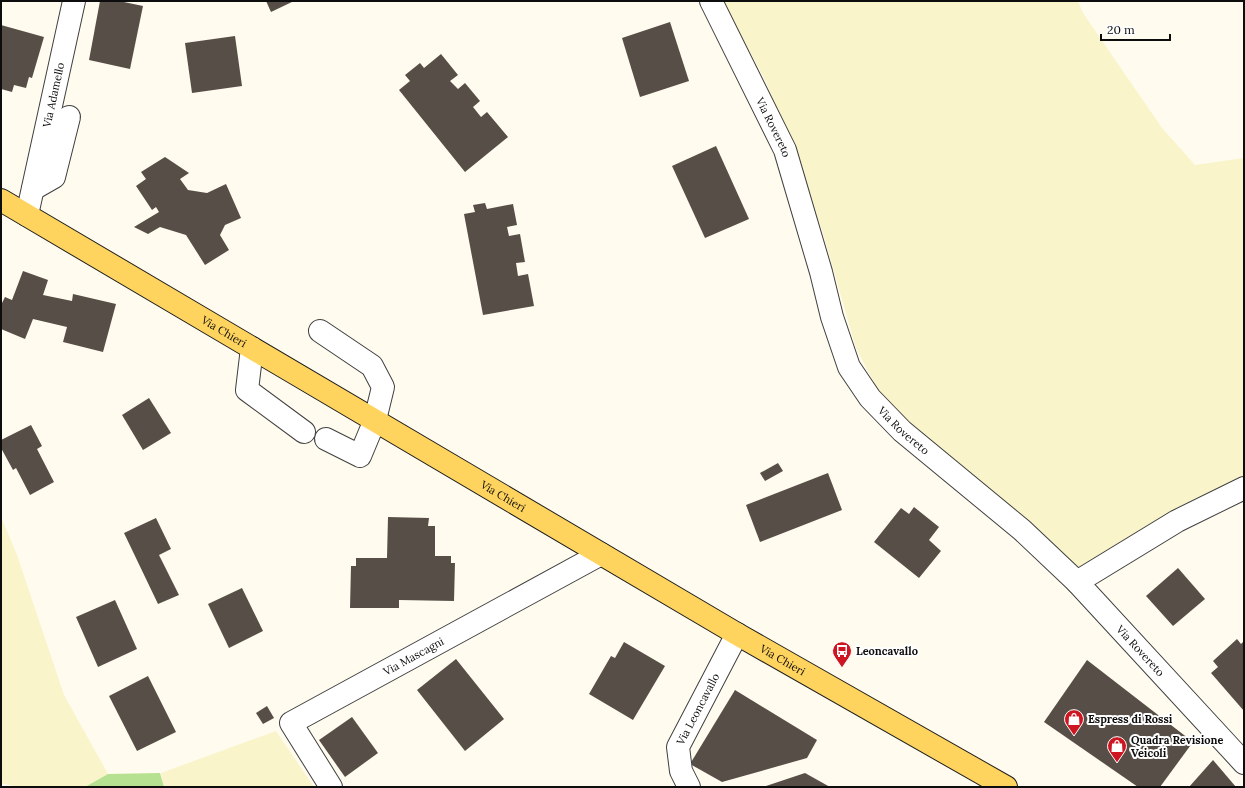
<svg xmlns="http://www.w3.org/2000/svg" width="1245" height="788" font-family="Lora,serif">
<rect width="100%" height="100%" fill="#fffbee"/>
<g fill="#f9f4ca">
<path d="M 723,1 L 1078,1 L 1083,13 L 1162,128 L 1195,165 L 1244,158 L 1244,475 L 1084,566 L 1073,566 L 882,398 L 856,348 L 822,230 L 766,82 Z"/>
<path d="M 1,517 L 17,555 L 64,695 L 108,774 L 85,787 L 18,787 L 1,783 Z"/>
<path d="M 276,731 L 314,787 L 164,787 L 161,773 Z"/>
</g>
<path fill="#b6e190" d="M 160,773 L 164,787 L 85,787 L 108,774 Z"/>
<g fill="#574e48">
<path d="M 100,1 L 119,1 L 143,6 L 130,69 L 89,60 Z"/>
<path d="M 266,1 L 294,1 L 271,12 Z"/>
<path d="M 670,22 L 689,81 L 640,97 L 622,38 Z"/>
<path d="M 1,25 L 44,37 L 32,78 L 29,77 L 26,88 L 14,85 L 12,92 L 1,89 Z"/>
<path d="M 235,36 L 242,86 L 192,93 L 185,43 Z"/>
<path d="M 441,54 L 458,75 L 450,81 L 458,89 L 465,83 L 480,101 L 473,107 L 481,117 L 487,112 L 508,137 L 465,172 L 399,90 L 410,81 L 405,75 L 420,63 L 424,68 Z"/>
<path d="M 716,146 L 749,219 L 705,238 L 672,166 Z"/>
<path d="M 165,157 L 189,173 L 180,179 L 188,190 L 207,193 L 226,184 L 241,218 L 225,225 L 220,235 L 229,250 L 205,265 L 186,235 L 160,227 L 148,234 L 134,227 L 159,212 L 156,207 L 152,210 L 136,186 L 146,179 L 141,172 Z"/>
<path d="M 485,203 L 487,209 L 513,204 L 517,225 L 507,227 L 509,236 L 520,234 L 525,262 L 516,263 L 518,276 L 528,274 L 534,306 L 483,315 L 464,214 L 475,212 L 473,205 Z"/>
<path d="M 23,271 L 48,280 L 43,295 L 72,301 L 73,294 L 116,304 L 103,352 L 63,342 L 67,327 L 33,319 L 25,339 L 1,329 L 1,305 L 5,297 L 12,300 Z"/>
<path d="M 149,398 L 171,433 L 143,450 L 122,415 Z"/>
<path d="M 31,425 L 42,446 L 37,449 L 54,482 L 30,495 L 16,468 L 13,470 L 1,448 L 1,440 Z"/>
<path d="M 778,463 L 783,471 L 765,481 L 760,473 Z"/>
<path d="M 828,473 L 842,510 L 760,542 L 746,505 Z"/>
<path d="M 914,507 L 939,527 L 929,540 L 941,551 L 919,578 L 874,542 L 901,508 L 909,514 Z"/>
<path d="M 388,517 L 429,518 L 428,526 L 435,526 L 435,556 L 451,556 L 451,563 L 455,563 L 454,601 L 399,600 L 399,608 L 350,608 L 351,566 L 356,566 L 356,558 L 387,558 Z"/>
<path d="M 156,518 L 171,549 L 159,555 L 179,595 L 158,604 L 124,533 Z"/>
<path d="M 1178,568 L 1205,599 L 1173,626 L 1146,596 Z"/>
<path d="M 242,588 L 263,631 L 229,648 L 208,604 Z"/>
<path d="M 115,600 L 137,649 L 98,667 L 76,617 Z"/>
<path d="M 1237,639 L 1241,644 L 1244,641 L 1244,711 L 1211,673 L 1218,667 L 1213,661 Z"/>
<path d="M 624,642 L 665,666 L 633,720 L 589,694 L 611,656 L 615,658 Z"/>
<path d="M 456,659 L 504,719 L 465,751 L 417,690 Z"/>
<path d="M 1087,660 L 1193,742 L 1160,787 L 1138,787 L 1044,722 Z"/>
<path d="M 148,676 L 176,732 L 137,751 L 109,696 Z"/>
<path d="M 735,690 L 817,740 L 807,758 L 722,782 L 690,764 Z"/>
<path d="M 267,706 L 274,718 L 263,724 L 256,713 Z"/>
<path d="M 352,717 L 378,753 L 345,777 L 319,740 Z"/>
<path d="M 1213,760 L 1236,787 L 1189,787 Z"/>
<path d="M 805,773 L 830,787 L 763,787 Z"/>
</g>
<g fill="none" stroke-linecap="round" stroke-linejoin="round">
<g stroke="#404040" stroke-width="24">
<g id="minor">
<path id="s1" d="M 711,1 L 785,150 L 821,272 L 832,317 L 849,367 L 870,398 L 902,431 L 1022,530 L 1077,582 L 1244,763"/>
<path d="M 33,189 L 54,177 L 69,117"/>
<path id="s2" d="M 27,215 L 74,1"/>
<path d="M 320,331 L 372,366 L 383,387 L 375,420 L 360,456 L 326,439"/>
<path d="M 252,348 L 247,390 L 304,432"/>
<path d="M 1077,582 L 1177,521 L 1244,488"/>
<path id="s3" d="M 331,787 L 291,723 L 601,554"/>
<path id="s4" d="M 689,787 L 681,771 L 678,747 L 737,634"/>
</g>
</g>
<g stroke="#1e1e1e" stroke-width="24">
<g id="major">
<path id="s5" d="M 1,200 L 737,634 L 1006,787"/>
</g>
</g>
<use href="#minor" stroke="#fff" stroke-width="22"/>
<use href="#major" stroke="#ffd45e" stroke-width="22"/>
</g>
<defs>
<g id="bus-pin" transform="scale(1)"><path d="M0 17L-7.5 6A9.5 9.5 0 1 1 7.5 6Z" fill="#cd1622" stroke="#fff"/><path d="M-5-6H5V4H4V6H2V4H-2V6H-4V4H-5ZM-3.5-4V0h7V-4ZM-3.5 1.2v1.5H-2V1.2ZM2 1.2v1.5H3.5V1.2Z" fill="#fff"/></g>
<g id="shop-pin" transform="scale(1)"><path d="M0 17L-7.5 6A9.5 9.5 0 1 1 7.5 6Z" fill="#cd1622" stroke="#fff"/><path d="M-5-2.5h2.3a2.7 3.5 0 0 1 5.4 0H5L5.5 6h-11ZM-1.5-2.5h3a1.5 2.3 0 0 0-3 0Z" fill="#fff"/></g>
</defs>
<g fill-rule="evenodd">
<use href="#bus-pin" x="842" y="651"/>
<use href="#shop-pin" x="1074" y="719"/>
<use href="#shop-pin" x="1117" y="746"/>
</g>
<g text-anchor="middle" stroke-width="4" stroke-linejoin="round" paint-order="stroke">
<g font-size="11" fill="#0d0d0d" stroke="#fff">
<text dy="4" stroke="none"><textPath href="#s2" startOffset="123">Via Adamello</textPath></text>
<text dy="4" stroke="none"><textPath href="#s1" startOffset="141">Via Rovereto</textPath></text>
<text dy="4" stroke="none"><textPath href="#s5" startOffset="259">Via Chieri</textPath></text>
<text dy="4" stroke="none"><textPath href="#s1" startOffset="477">Via Rovereto</textPath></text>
<text dy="4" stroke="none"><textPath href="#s5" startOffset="583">Via Chieri</textPath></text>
<text dy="4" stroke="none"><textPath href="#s1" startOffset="801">Via Rovereto</textPath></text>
<text dy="4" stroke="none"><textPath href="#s3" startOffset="215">Via Mascagni</textPath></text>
<text dy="4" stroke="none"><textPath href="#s5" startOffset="907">Via Chieri</textPath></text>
<text dy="4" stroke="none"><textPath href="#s4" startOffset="85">Via Leoncavallo</textPath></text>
</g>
<g font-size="11" font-weight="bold" fill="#0d0d0d" stroke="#fff" text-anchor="start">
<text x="856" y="655">Leoncavallo</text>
<text x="1088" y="723">Espress di Rossi</text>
<text x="1131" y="744">Quadra Revisione<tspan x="1131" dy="13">Veicoli</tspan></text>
</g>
</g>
<rect width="1245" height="788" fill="none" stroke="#0d0d0d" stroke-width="4"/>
<path d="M1101 34v6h69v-6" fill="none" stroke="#0d0d0d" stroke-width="2"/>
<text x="1107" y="34" font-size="12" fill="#0d0d0d" stroke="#ffffff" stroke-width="3" paint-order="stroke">20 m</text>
</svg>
